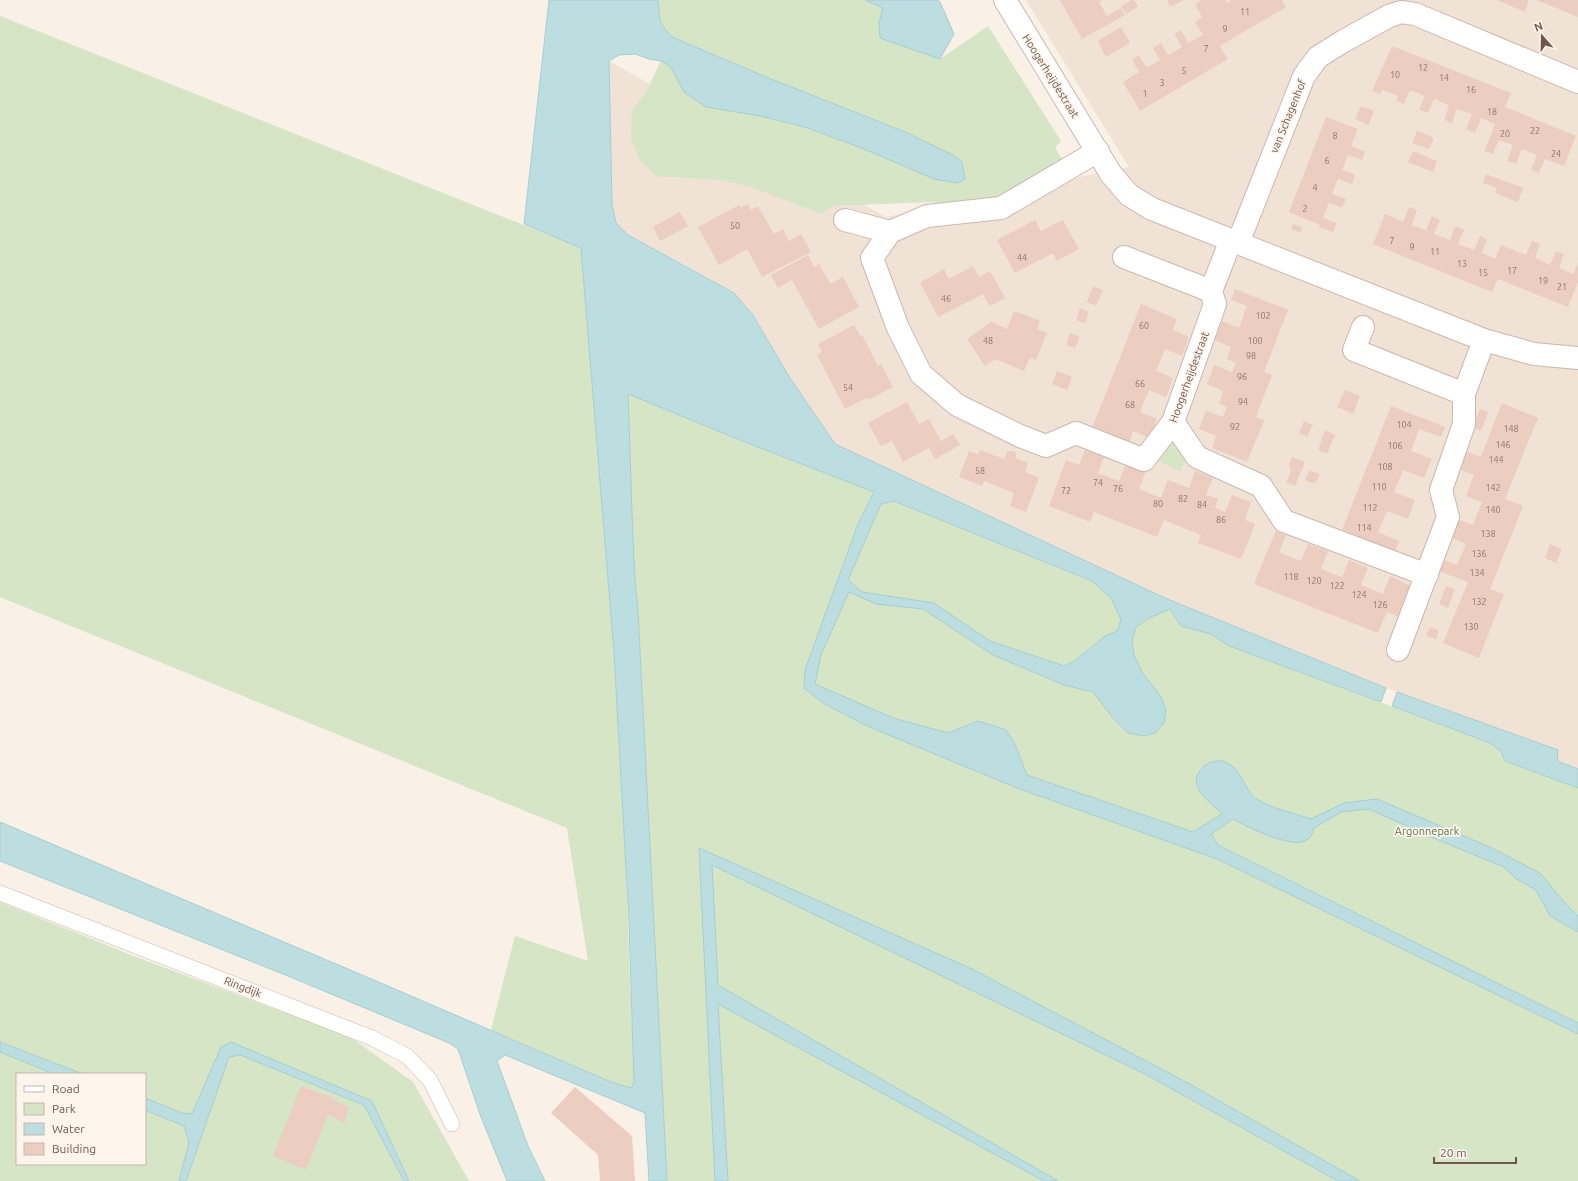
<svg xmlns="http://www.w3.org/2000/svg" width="1578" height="1181" font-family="Ubuntu,sans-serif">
<rect width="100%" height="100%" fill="#f9f0e6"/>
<path fill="#f0e2d5" d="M 1026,0 L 1578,0 L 1578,769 L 1557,761 L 1558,750 L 1386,688 L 1165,598 L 835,444 L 788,375 L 753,315 L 701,274 L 628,235 L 616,223 L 612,205 L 609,61 L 886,217 L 1129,167 Z"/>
<g fill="#d5e5c6">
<path d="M 658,0 L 865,0 L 883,8 L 879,22 L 940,59 L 988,26 L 1061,141 L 1055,148 L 1062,159 L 999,197 L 970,206 L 931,202 L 832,206 L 822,214 L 751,187 L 721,180 L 656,176 L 640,161 L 631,139 L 632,110 L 646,92 L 661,61 L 670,66 L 684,92 L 760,116 L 805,127 L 864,149 L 965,173 L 962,162 L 953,155 L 905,132 L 766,77 L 674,38 C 658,25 660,19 658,0 Z"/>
<path d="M 0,16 L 581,248 L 614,653 L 625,847 L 634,1082 L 631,1088 L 611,1082 L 491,1030 L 515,936 L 588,961 L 567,828 L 0,597 Z"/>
<path d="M 628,394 L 740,440 L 874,492 L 858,524 L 805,688 L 1017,788 L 1217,859 L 1578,1034 L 1578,1181 L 667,1181 L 638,611 C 629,539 630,466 628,394 Z"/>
<path d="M 1180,439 L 1188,454 L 1181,471 L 1160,462 L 1166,448 Z"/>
<path d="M 894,501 L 1092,581 L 1170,609 L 1181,626 L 1211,634 L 1229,646 L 1490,743 L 1501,751 L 1505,761 L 1578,788 L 1578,1023 L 1193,832 L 1027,775 L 1015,744 L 978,721 L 948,733 L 893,718 L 814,684 L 821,655 L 849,592 L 848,580 L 881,504 Z"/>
<path d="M 0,902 L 131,955 L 275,1009 L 332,1028 L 356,1041 L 413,1082 L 469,1181 L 409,1181 L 372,1101 L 221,1047 L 192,1114 L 182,1113 L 145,1098 L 145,1074 L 83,1074 L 0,1042 Z"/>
<path d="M 0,1052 L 54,1074 L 17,1074 L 17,1164 L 145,1164 L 145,1110 L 184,1126 L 189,1143 L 179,1181 L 0,1181 Z"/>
<path d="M 240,1055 L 364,1105 L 404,1181 L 186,1181 L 229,1056 Z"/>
</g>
<g fill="#bddee1" stroke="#a5ced1" fill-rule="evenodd">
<path d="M 549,0 L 658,0 C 660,19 658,25 674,38 L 766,77 L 905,132 L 953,155 L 962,162 L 965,179 L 958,183 L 934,179 L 864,149 L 805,127 L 760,116 L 706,107 L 684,92 L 670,66 L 661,61 L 649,59 L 635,54 L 619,55 L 609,61 L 612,205 L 616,223 L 628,235 L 734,293 L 753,315 L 788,375 L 835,444 L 1165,598 L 1386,688 L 1381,702 L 1229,646 L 1211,634 L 1181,626 L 1170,609 L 1149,618 L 1136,627 L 1132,641 L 1134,655 L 1142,672 L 1161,697 L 1166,710 L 1164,723 L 1155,733 L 1144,736 L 1128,733 L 1113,718 L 1093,692 L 1064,685 L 993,655 L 923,609 L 876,604 L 849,592 L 821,655 L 815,684 L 893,718 L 948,733 L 978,721 L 1006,730 L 1015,744 L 1027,775 L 1193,832 L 1222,814 C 1210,801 1184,786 1203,767 C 1207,763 1216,760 1222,761 C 1240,765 1242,784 1252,795 C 1263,807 1295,813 1311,819 L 1344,803 L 1377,799 L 1492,848 L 1540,873 L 1564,902 L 1578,916 L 1578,932 L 1550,916 L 1536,890 L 1515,878 L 1504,867 L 1431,837 L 1369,809 L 1341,812 L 1314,828 C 1312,834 1311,838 1305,841 C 1290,848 1247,827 1233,819 L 1211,834 L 1218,845 L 1578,1023 L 1578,1034 L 1217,859 L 1017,788 L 867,726 L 823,703 L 804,688 L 805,670 L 858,524 L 874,492 L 740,440 L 628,394 L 633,541 L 635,581 L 638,611 L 667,1181 L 649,1181 L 645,1113 L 505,1055 L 497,1061 L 528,1146 L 545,1181 L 507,1181 L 481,1117 L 458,1049 L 449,1043 L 288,976 L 0,861 L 0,822 L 374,980 L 611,1082 L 631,1088 L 634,1082 L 629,921 L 614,653 L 581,248 L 524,224 ZM 894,501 L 1092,581 L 1111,598 L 1121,619 L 1117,631 L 1105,636 L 1076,660 L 1064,666 L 990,641 L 934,603 L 862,592 L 848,580 L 881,504 Z"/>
<path d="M 865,0 L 937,0 L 940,2 L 954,34 L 940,59 L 880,38 L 879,22 L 883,8 Z"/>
<path d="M 1397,692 L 1558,750 L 1557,761 L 1578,769 L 1578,788 L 1505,761 L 1501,751 L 1490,743 L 1392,706 Z"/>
<path d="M 699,848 L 972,969 L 1186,1082 L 1360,1181 L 1338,1181 L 1143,1073 L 712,865 L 718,985 L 1058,1181 L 1044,1181 L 718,1004 L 728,1181 L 715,1181 Z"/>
<path d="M 0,1042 L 83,1074 L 54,1074 L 0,1052 Z"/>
<path d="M 231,1042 L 372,1101 L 409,1181 L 404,1181 L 364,1105 L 240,1055 L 229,1057 L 186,1181 L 179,1181 L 189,1143 L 184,1126 L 145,1110 L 145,1098 L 182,1113 L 192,1114 L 221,1047 Z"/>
</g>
<g fill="#eccec1">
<path d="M 1060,0 L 1103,0 L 1099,2 L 1107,16 L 1121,8 L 1125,15 L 1082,39 Z"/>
<path d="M 1132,0 L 1134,0 L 1138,7 L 1126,14 L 1121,6 Z"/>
<path d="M 1167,0 L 1184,0 L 1170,7 Z"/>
<path d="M 1201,0 L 1225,0 L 1227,3 L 1231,0 L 1282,0 L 1286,7 L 1220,46 L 1228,59 L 1140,111 L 1123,82 L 1139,72 L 1132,60 L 1139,55 L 1147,68 L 1160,60 L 1153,48 L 1161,43 L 1168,55 L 1182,47 L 1174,34 L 1181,30 L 1188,43 L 1203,35 L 1195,22 L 1202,17 L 1195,4 Z"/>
<path d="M 1497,0 L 1529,0 L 1525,12 Z"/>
<path d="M 1536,0 L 1578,0 L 1578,17 L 1554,7 Z"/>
<path d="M 1121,27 L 1130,43 L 1106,57 L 1098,41 Z"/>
<path d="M 1392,46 L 1511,93 L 1505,107 L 1576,136 L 1564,166 L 1545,159 L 1539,173 L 1531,170 L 1537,155 L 1522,149 L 1516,164 L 1507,161 L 1513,145 L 1499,140 L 1493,154 L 1484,151 L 1495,124 L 1481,118 L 1475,133 L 1466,129 L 1472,114 L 1457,109 L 1452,123 L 1444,120 L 1449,105 L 1434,99 L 1428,113 L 1419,110 L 1425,96 L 1410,90 L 1404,104 L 1396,101 L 1398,96 L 1382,90 L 1380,94 L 1372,91 Z"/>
<path d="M 1361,106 L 1374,111 L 1368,125 L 1355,119 Z"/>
<path d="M 1326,117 L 1358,129 L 1351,146 L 1365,152 L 1362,160 L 1348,155 L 1342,170 L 1355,175 L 1352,184 L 1338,179 L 1332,194 L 1346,199 L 1342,208 L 1329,202 L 1323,218 L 1337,223 L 1333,232 L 1319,227 L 1320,225 L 1289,212 Z"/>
<path d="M 1417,131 L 1434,138 L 1429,149 L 1412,143 Z"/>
<path d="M 1413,151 L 1437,161 L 1433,172 L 1408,162 Z"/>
<path d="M 1486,174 L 1523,188 L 1518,202 L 1495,193 L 1497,188 L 1483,183 Z"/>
<path d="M 748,204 L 751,210 L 758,206 L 774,234 L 783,229 L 789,241 L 801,234 L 811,252 L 762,277 L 747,249 L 719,265 L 698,227 L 739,205 L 740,208 Z"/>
<path d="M 1409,207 L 1417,210 L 1412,225 L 1426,231 L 1432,216 L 1440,220 L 1434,234 L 1450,240 L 1455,226 L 1464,230 L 1458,244 L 1474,250 L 1480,236 L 1487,239 L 1482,253 L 1495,259 L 1501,245 L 1526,255 L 1532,241 L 1540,244 L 1535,258 L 1550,265 L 1556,251 L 1564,254 L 1559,268 L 1573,274 L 1578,263 L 1578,282 L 1568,307 L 1498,279 L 1492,292 L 1373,244 L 1385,214 L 1403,222 Z"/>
<path d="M 680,212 L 688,226 L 660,241 L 653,227 Z"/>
<path d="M 1035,220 L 1041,231 L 1063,220 L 1079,249 L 1057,261 L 1053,253 L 1015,273 L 997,240 Z"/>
<path d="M 1293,224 L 1302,227 L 1300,233 L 1291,229 Z"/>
<path d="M 808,255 L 814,267 L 819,264 L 830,284 L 843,277 L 859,307 L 819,329 L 792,280 L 778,288 L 771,275 Z"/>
<path d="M 973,266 L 979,277 L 990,271 L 1005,298 L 990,306 L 983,294 L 938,317 L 920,283 L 944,269 L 949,279 Z"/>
<path d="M 1093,286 L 1103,290 L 1096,306 L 1087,302 Z"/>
<path d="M 1235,289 L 1288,310 L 1264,372 L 1272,375 L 1256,417 L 1264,420 L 1264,421 L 1247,462 L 1212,448 L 1216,436 L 1199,429 L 1206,411 L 1223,417 L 1227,407 L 1219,404 L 1223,391 L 1207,384 L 1214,365 L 1232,372 L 1236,363 L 1227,359 L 1231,347 L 1214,340 L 1222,321 L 1239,328 L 1247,306 L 1231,300 Z"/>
<path d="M 1141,304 L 1177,319 L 1173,330 L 1189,337 L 1182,356 L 1165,349 L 1156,371 L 1173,378 L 1166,397 L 1149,390 L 1140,412 L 1157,419 L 1150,438 L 1133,431 L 1129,443 L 1092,428 Z"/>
<path d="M 1080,308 L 1089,312 L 1085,323 L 1076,320 Z"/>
<path d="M 1014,311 L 1040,321 L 1037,329 L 1047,333 L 1036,360 L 1030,358 L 1024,371 L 995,359 L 985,366 L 967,339 L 991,322 L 1007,329 Z"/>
<path d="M 854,325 L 860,336 L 862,335 L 878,366 L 881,364 L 893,387 L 868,400 L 867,398 L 845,409 L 817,355 L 822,352 L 818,344 Z"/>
<path d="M 1070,333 L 1080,337 L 1075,348 L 1066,345 Z"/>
<path d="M 1057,371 L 1072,377 L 1067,390 L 1052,384 Z"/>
<path d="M 1345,390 L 1360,396 L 1353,414 L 1337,407 Z"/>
<path d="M 907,402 L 919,424 L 929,419 L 941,441 L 953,434 L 960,445 L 935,459 L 929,448 L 903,462 L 892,441 L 881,446 L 868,423 Z"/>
<path d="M 1502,403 L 1538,418 L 1505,499 L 1523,506 L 1490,589 L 1504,594 L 1479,658 L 1443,643 L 1468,582 L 1436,570 L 1441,559 L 1457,565 L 1466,544 L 1450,537 L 1457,519 L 1473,525 L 1482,502 L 1466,496 L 1474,475 L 1456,468 L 1463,450 L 1481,457 Z"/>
<path d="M 1391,406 L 1445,427 L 1441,437 L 1419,429 L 1411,451 L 1432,459 L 1424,478 L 1403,470 L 1394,492 L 1415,500 L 1408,519 L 1387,511 L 1378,532 L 1399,541 L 1395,551 L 1342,530 Z"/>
<path d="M 1480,409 L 1488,412 L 1481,431 L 1472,427 Z"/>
<path d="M 1304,421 L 1313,425 L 1307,437 L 1299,433 Z"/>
<path d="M 1325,430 L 1335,435 L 1327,454 L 1318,450 Z"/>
<path d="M 1086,448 L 1105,455 L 1098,473 L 1119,481 L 1126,464 L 1136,467 L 1146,471 L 1139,489 L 1161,498 L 1168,480 L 1189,488 L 1195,471 L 1213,478 L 1206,495 L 1218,499 L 1215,508 L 1225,512 L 1232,495 L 1251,502 L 1245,520 L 1255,524 L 1241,559 L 1198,543 L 1201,535 L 1164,520 L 1157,537 L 1094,512 L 1090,522 L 1049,506 L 1066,460 L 1079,465 Z"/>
<path d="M 980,450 L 1004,459 L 1008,451 L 1014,451 L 1016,453 L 1016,458 L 1028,463 L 1025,472 L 1039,478 L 1026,512 L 1010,506 L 1014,493 L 984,481 L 982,486 L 959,477 L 969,451 L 978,455 Z"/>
<path d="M 1292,457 L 1305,462 L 1295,486 L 1286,483 L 1291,470 L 1289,465 Z"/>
<path d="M 1309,470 L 1320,474 L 1317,481 L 1312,483 L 1305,480 Z"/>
<path d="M 1276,530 L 1286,535 L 1279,552 L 1301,561 L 1308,544 L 1328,551 L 1321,569 L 1342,577 L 1349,560 L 1368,568 L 1361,585 L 1383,594 L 1390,576 L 1411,586 L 1399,617 L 1387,612 L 1378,633 L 1254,584 Z"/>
<path d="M 1550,544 L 1562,549 L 1556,563 L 1545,558 Z"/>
<path d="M 1446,586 L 1455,589 L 1448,608 L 1439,604 Z"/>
<path d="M 1430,627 L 1439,630 L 1436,639 L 1426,636 Z"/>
<path d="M 301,1086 L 334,1098 L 333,1100 L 349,1107 L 344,1123 L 328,1115 L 306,1170 L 273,1156 Z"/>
<path d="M 575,1087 L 632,1136 L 635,1181 L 600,1181 L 598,1155 L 551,1113 Z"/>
</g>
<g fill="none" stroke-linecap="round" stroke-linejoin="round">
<g stroke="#cab8ae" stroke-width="16">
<path id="lane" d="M 0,893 L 372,1038 L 407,1056 L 430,1080 L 452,1124"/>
</g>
<g stroke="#cab8ae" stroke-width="24">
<g id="street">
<path d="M 1005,0 L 1111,174 L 1129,195 L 1152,209 L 1484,340 L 1534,354 L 1578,358"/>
<path d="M 1098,151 L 1001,208 L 927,216 L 890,232 L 872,258 L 898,328 L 921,374 L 957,405 L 1020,436 L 1046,446 L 1076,433 L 1144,460 L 1173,422 L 1215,304 L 1211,291 L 1231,240"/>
<path d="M 845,220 L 890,232"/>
<path d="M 1238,243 L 1304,76 L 1318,57 L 1342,42 L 1389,16 L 1401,12 L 1415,14 L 1578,82"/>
<path d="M 1124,257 L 1211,291"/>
<path d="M 1363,327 L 1354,350 L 1464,394"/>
<path d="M 1173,422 L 1197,457 L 1261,486 L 1284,521 L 1427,575"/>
<path d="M 1398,650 L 1448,517 L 1441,490 L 1464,424 L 1464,394 L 1484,340"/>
</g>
</g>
<use href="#lane" stroke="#fff" stroke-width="15"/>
<use href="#street" stroke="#fff" stroke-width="22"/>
</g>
<g text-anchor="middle" stroke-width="3.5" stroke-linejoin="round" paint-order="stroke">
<g font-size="9" fill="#8f756b">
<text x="1245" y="15">11</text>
<text x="1225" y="32">9</text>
<text x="1206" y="52">7</text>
<text x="1423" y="71">12</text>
<text x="1184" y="74">5</text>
<text x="1395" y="78">10</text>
<text x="1444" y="81">14</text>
<text x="1162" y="86">3</text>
<text x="1471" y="93">16</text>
<text x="1145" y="97">1</text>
<text x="1492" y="115">18</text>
<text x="1535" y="134">22</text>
<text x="1505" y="137">20</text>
<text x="1335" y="139">8</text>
<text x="1556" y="157">24</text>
<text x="1327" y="164">6</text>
<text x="1315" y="191">4</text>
<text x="1305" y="212">2</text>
<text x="735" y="229">50</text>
<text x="1392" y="244">7</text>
<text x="1412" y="250">9</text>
<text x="1435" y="255">11</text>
<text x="1022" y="261">44</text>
<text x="1462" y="267">13</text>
<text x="1512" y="274">17</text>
<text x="1483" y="276">15</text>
<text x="1543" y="284">19</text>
<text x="1562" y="290">21</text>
<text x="946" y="302">46</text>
<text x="1263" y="319">102</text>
<text x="1144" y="329">60</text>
<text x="988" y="344">48</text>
<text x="1255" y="344">100</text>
<text x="1251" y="359">98</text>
<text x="1242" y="380">96</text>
<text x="1140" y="387">66</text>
<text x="848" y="391">54</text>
<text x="1243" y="405">94</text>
<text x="1130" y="408">68</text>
<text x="1404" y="428">104</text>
<text x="1235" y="430">92</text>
<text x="1511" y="432">148</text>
<text x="1503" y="448">146</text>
<text x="1395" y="449">106</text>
<text x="1496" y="463">144</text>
<text x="1385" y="470">108</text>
<text x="980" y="474">58</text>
<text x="1098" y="486">74</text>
<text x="1379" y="490">110</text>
<text x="1493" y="491">142</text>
<text x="1118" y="492">76</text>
<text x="1066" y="494">72</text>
<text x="1183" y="502">82</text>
<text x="1158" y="507">80</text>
<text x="1202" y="508">84</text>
<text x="1370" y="511">112</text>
<text x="1493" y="513">140</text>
<text x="1221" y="523">86</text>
<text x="1364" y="531">114</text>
<text x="1488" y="537">138</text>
<text x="1479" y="557">136</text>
<text x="1477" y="576">134</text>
<text x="1291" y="580">118</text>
<text x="1314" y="584">120</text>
<text x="1337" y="589">122</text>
<text x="1359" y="598">124</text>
<text x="1479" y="605">132</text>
<text x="1380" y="608">126</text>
<text x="1471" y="630">130</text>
</g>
<g font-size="11" fill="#70574e" stroke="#fdf5ec">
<text transform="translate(1051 76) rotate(58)" y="4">Hoogerheijdestraat</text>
<text transform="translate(1288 116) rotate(-68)" y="4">van Schagenhof</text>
<text transform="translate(1189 377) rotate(-70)" y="4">Hoogerheijdestraat</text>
<text transform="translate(243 987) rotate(21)" y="4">Ringdijk</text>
</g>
<g font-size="11" fill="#587448" stroke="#fdf5ec">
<text x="1427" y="835">Argonnepark</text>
</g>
</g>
<rect x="16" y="1073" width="130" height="92" fill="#fdf5ec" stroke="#c5b6ad"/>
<rect x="24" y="1086" width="20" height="6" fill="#ffffff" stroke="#c5b6ad"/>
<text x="52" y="1093" font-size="12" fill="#70574e">Road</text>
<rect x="24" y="1103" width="20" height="12" fill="#d5e5c6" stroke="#c5b6ad"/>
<text x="52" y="1113" font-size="12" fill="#70574e">Park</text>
<rect x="24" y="1123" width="20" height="12" fill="#bddee1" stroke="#c5b6ad"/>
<text x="52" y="1133" font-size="12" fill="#70574e">Water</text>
<rect x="24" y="1143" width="20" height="12" fill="#eccec1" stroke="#c5b6ad"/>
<text x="52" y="1153" font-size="12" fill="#70574e">Building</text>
<g transform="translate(1542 36) rotate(340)" stroke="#fdf5ec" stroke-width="3" paint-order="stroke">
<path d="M0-3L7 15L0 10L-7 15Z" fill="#70574e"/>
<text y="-6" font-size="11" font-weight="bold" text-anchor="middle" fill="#70574e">N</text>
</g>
<path d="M1434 1157v6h82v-6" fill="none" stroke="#70574e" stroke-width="2"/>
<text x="1440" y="1157" font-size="12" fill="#70574e" stroke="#fdf5ec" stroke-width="3" paint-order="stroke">20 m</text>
</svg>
